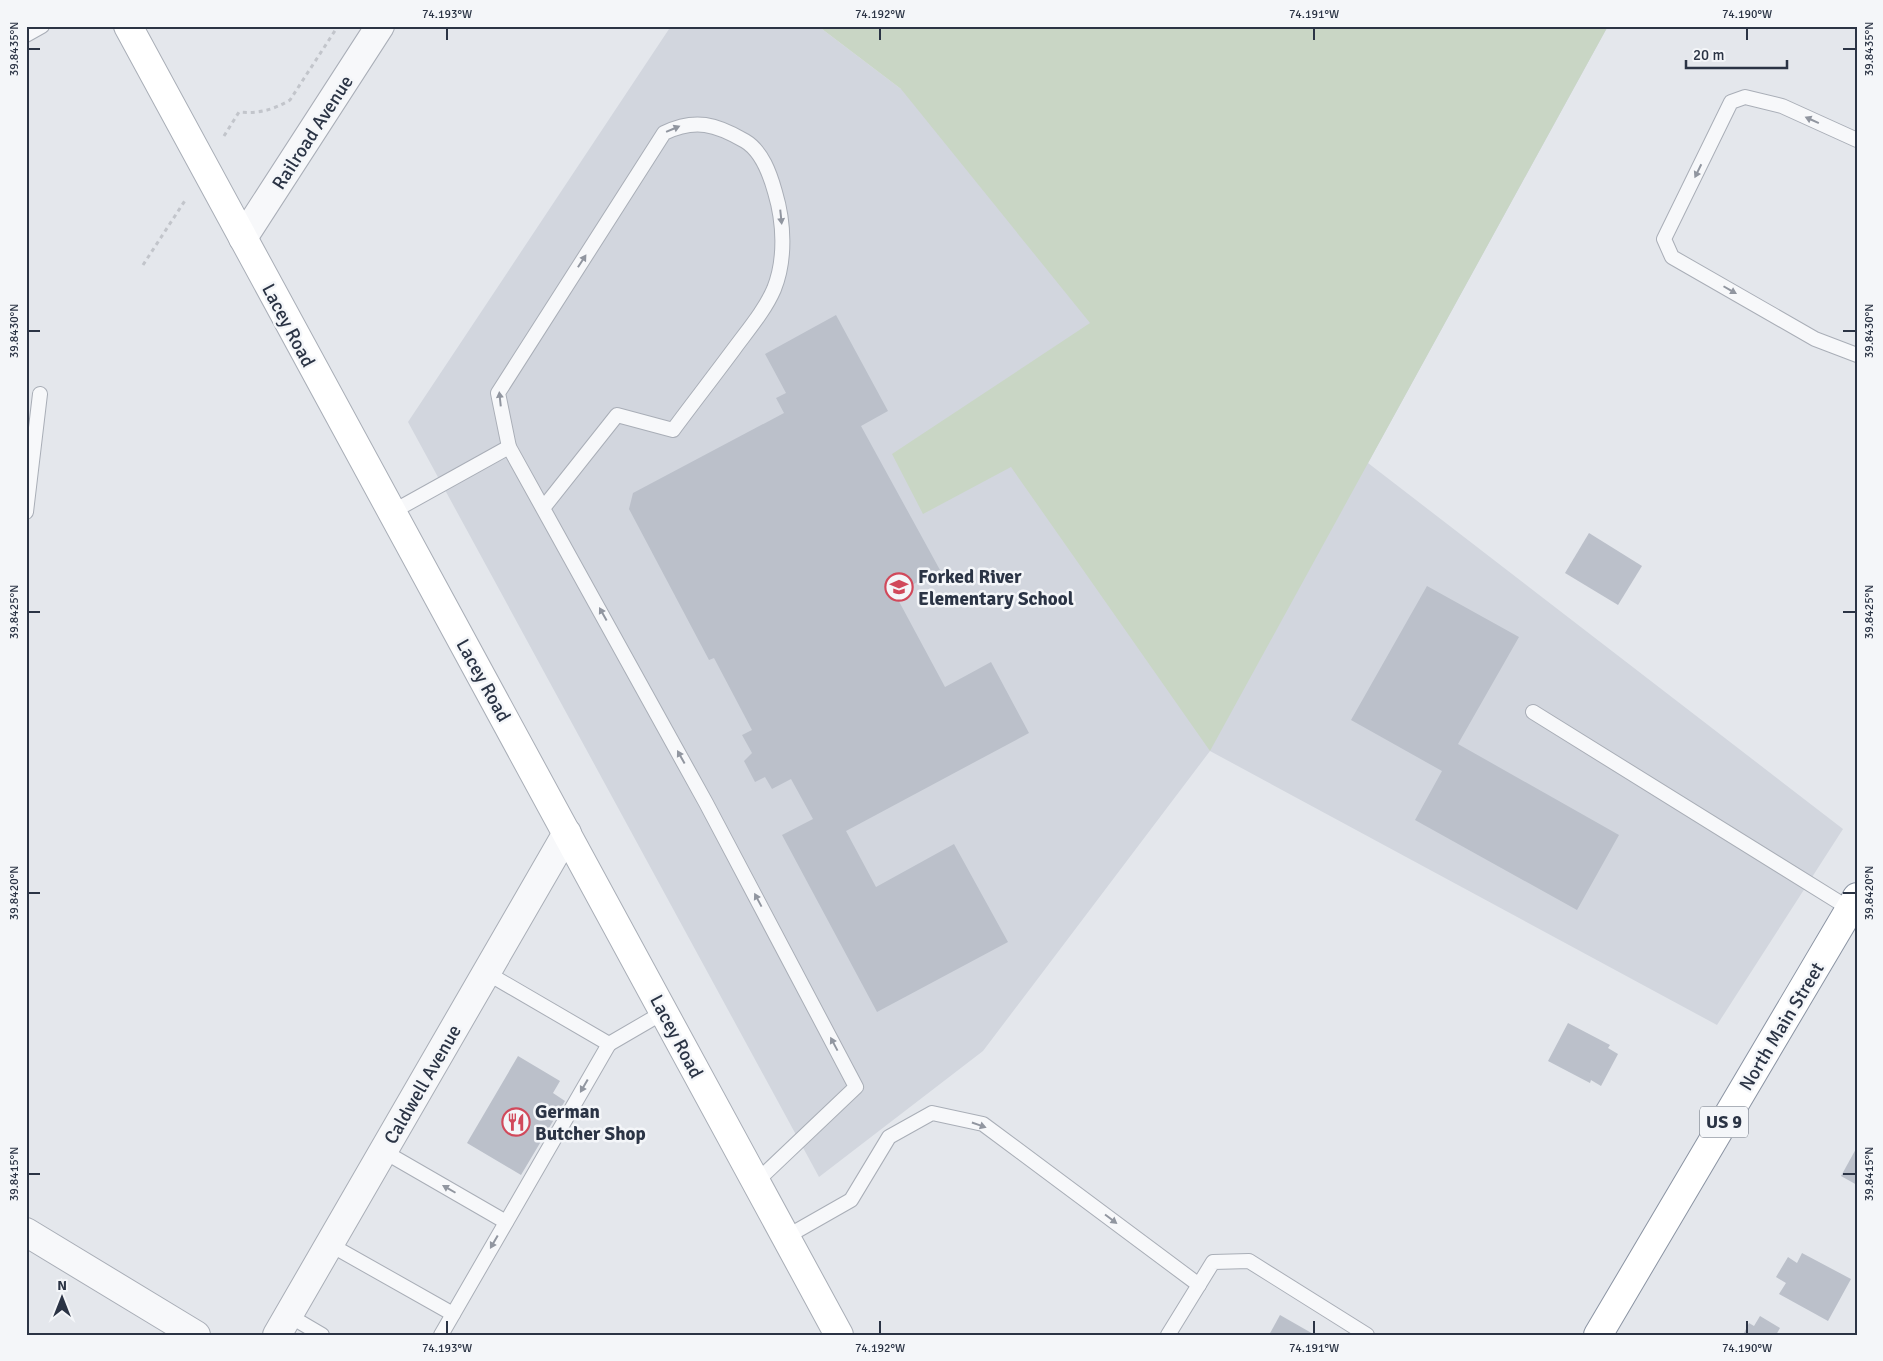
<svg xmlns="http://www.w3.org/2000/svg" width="1883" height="1361" font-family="Signika,sans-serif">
<rect width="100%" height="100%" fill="#e4e7ec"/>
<path fill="#d2d6de" d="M 671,26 L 818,26 L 901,89 L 945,26 L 1608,26 L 1368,463 L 1843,829 L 1717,1025 L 1210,751 L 983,1051 L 819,1177 L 408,422 Z"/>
<path fill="#c9d6c5" d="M 818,26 L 1608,26 L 1210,751 L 1011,467 L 923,514 L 892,454 L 1090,323 L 901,89 Z"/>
<g fill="#bbc0ca">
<path d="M 836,315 L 888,411 L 861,426 L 940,570 L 895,594 L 945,687 L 991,662 L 1029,733 L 846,831 L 876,887 L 954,844 L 1008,942 L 877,1012 L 782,835 L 813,819 L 791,779 L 772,789 L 765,777 L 755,782 L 744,761 L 752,753 L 742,735 L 752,730 L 714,658 L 709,660 L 629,509 L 633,493 L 784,413 L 776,398 L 786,393 L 765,354 Z"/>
<path d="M 1589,533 L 1642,566 L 1618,605 L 1565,573 Z"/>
<path d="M 1427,586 L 1519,637 L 1458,744 L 1619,835 L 1577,910 L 1415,820 L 1442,771 L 1351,720 Z"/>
<path d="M 1568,1023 L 1610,1045 L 1608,1048 L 1618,1054 L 1601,1086 L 1591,1080 L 1590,1083 L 1548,1061 Z"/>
<path d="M 518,1056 L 560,1081 L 553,1093 L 565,1101 L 521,1175 L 467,1143 Z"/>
<path d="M 1857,1147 L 1857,1185 L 1841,1176 Z"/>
<path d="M 1802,1253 L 1851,1279 L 1828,1321 L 1779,1294 L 1786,1283 L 1776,1277 L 1788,1257 L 1797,1263 Z"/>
<path d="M 1280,1315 L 1315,1335 L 1269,1335 Z"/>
<path d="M 1760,1316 L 1780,1328 L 1776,1335 L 1743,1335 L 1749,1323 L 1754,1326 Z"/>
</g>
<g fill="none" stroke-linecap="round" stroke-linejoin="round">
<g stroke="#a9aeb7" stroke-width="16">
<g id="lane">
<path d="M 26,35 L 42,26"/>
<path d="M 1857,140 L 1782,106 L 1745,97 L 1731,102 L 1664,239 L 1672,257 L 1815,339 L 1857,355"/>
<path d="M 544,507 L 617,415 L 673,430 C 693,403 714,376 734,349 C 748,330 765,310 774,289 C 786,259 784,222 775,192 C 770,174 762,151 745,141 C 716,124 695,118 664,133 L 498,393 L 509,447 L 706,803 L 856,1087 L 756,1182"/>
<path d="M 26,512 L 40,394"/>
<path d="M 392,512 L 509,447"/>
<path d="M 1533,712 L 1850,909"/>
<path d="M 487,973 L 609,1044 L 664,1012"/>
<path d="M 383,1151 L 506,1222"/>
<path d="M 786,1237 L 851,1200 L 889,1137 L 932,1113 L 983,1124 L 1199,1285"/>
<path d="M 329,1244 L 453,1314"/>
<path d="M 288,1315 L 322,1335"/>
<path d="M 441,1335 L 609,1044"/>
<path d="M 1168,1335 L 1213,1262 L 1249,1261 L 1367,1335"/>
</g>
</g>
<g stroke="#a9aeb7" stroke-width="30">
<g id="street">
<path d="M 243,238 L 380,26"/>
<path d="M 26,1232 L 196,1335"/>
<path d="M 277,1335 L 567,833"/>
</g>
</g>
<g stroke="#a9aeb7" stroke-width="30">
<path id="secondary" d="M 128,26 L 839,1335"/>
</g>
<g stroke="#8b94a3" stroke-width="30">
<path id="highway" d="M 1598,1335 L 1857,897"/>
</g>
<g stroke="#c2c5cb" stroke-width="3" stroke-dasharray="4 4" stroke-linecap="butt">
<path d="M 224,136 L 239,112 C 258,114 273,110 290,100 L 338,26"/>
<path d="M 143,265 L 186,199"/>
</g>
<use href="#lane" stroke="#f7f8fa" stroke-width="14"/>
<use href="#street" stroke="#f7f8fa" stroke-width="28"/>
<use href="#secondary" stroke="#fff" stroke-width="28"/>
<use href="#highway" stroke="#fff" stroke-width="28"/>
</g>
<defs><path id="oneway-solid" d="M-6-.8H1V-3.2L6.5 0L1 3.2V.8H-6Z" transform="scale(1.25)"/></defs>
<g fill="#9196a0">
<use href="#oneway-solid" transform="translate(1812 120) rotate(-156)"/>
<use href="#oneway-solid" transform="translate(673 129) rotate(-23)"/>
<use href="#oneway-solid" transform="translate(1698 171) rotate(116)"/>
<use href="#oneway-solid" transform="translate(781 217) rotate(84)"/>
<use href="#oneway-solid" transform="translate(582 261) rotate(-57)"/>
<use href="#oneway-solid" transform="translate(1730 290) rotate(30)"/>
<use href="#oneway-solid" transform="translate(500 399) rotate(-96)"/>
<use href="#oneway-solid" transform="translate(603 614) rotate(-119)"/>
<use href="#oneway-solid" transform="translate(681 757) rotate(-119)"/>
<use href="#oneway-solid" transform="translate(758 900) rotate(-118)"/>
<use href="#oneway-solid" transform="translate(834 1044) rotate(-118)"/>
<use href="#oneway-solid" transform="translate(584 1086) rotate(120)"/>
<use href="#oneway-solid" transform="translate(979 1125) rotate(19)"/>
<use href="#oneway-solid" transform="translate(449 1189) rotate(-150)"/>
<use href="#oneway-solid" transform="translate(1111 1219) rotate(37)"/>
<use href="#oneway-solid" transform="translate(494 1242) rotate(120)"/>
</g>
<path fill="none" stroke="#2b3445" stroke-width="2" d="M 447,28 L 447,40M 880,28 L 880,40M 1314,28 L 1314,40M 1747,28 L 1747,40M 28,49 L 40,49M 1843,49 L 1856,49M 28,331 L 40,331M 1843,331 L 1856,331M 28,612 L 40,612M 1843,612 L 1856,612M 28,893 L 40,893M 1843,893 L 1856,893M 28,1174 L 40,1174M 1843,1174 L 1856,1174M 447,1321 L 447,1334M 880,1321 L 880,1334M 1314,1321 L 1314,1334M 1747,1321 L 1747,1334"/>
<defs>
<g id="school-ring" transform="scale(1.4375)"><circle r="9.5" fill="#f4f6f9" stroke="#d1495b" stroke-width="1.5"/><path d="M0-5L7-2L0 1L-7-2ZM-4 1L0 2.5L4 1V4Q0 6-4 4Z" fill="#d1495b"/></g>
<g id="restaurant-ring" transform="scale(1.4375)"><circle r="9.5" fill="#f4f6f9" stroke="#d1495b" stroke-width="1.5"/><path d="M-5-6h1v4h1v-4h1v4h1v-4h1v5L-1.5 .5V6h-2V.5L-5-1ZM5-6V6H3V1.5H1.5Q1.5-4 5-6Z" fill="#d1495b"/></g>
</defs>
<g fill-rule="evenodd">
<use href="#school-ring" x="899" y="587"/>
<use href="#restaurant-ring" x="516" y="1122"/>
</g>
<g text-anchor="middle" stroke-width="5" stroke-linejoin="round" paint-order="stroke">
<rect fill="#f4f6f9" stroke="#676e7b" stroke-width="1" x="1700" y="1106.5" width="48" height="31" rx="4"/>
<g font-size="18" font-weight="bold" fill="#2b3445">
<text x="1724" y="1128">US 9</text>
</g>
<g font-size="19" fill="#2b3445" stroke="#f4f6f9">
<text transform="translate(312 132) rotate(-57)" y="7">Railroad Avenue</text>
<text transform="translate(289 325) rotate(62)" y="7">Lacey Road</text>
<text transform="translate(484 680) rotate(61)" y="7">Lacey Road</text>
<text transform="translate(1781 1026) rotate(-59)" y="7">North Main Street</text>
<text transform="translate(677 1036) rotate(62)" y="7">Lacey Road</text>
<text transform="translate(422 1084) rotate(-60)" y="7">Caldwell Avenue</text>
</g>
<g font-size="19" font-weight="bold" fill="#2b3445" stroke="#f4f6f9" text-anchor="start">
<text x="918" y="583">Forked River<tspan x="918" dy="22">Elementary School</tspan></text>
<text x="535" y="1118">German<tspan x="535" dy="22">Butcher Shop</tspan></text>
</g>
</g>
<rect width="1883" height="1361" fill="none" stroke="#f4f6f9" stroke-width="55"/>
<g transform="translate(62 1298)" stroke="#f4f6f9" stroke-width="4" paint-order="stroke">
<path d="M0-4L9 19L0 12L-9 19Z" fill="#2b3445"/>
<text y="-8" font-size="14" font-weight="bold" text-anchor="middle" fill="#2b3445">N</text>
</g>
<path d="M1686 60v8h101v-8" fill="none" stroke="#2b3445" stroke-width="2.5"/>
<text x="1693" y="60" font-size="15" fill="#2b3445" stroke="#f4f6f9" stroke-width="4" paint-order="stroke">20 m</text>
<rect x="28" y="28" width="1828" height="1306" fill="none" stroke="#2b3445" stroke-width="2"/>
<g font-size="12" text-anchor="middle" fill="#2b3445">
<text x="447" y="18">74.193°W</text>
<text x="880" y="18">74.192°W</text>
<text x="1314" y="18">74.191°W</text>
<text x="1747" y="18">74.190°W</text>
<text transform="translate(14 49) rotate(-90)" y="4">39.8435°N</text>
<text transform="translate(1869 49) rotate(-90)" y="4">39.8435°N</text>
<text transform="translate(14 331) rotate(-90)" y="4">39.8430°N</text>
<text transform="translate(1869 331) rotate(-90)" y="4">39.8430°N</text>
<text transform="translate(14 612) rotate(-90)" y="4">39.8425°N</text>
<text transform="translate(1869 612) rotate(-90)" y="4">39.8425°N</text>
<text transform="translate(14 893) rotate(-90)" y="4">39.8420°N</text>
<text transform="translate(1869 893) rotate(-90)" y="4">39.8420°N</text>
<text transform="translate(14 1174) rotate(-90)" y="4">39.8415°N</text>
<text transform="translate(1869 1174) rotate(-90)" y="4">39.8415°N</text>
<text x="447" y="1352">74.193°W</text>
<text x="880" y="1352">74.192°W</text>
<text x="1314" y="1352">74.191°W</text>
<text x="1747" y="1352">74.190°W</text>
</g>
</svg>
